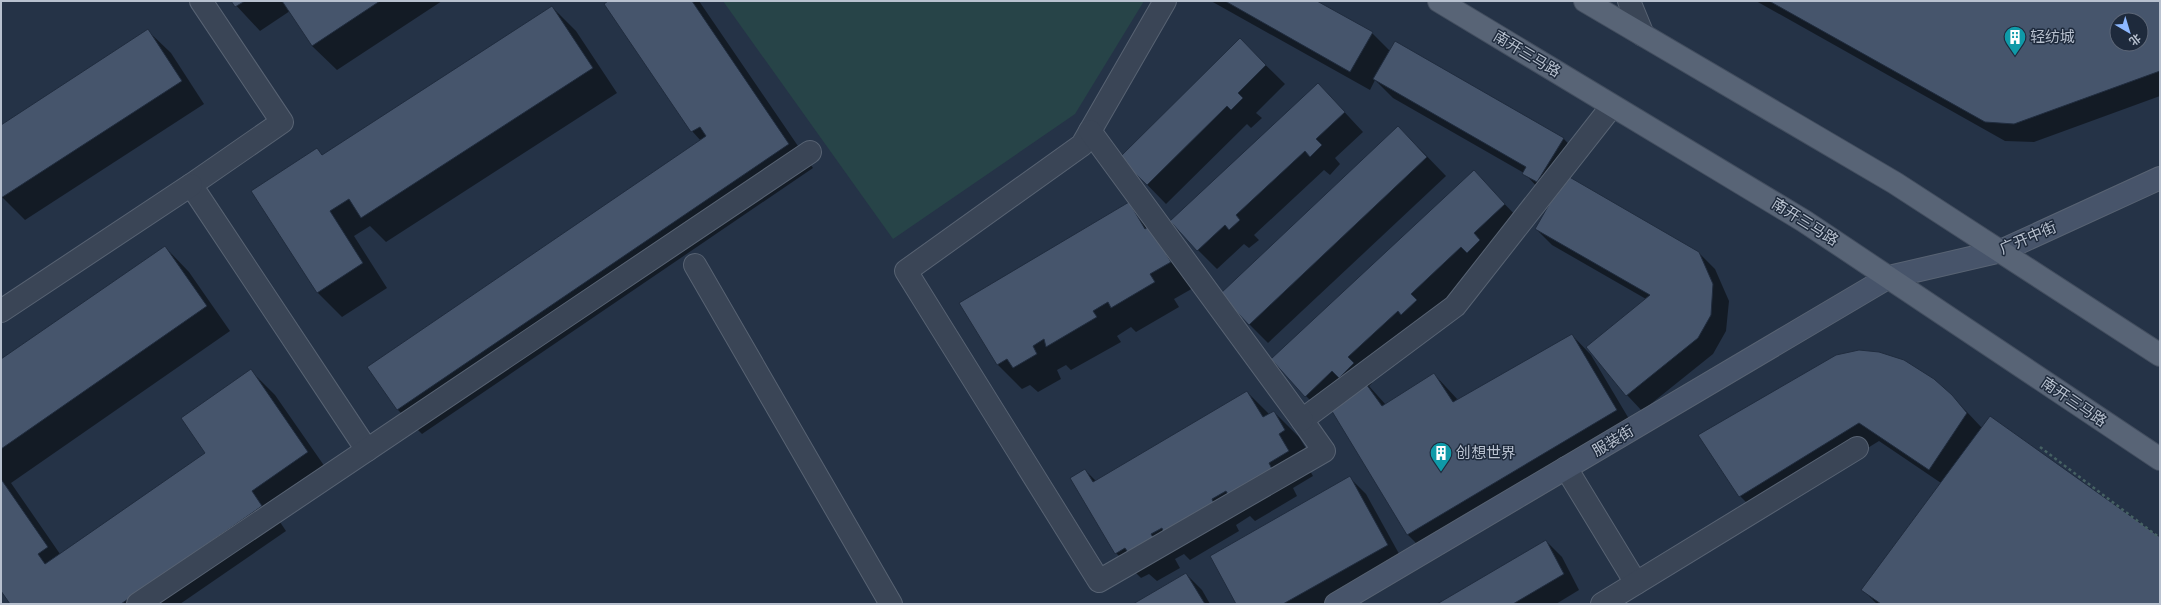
<svg xmlns="http://www.w3.org/2000/svg" width="2161" height="605" font-family="Karla,'Noto Sans SC',sans-serif">
<rect width="100%" height="100%" fill="#253347"/>
<path fill="#274448" d="M 723,1 L 1144,1 L 1075,114 L 893,239 Z"/>
<g fill="#0007" fill-rule="evenodd">
<path d="M 232,1 L 442,1 L 337,70 L 312,46 L 290,11 L 260,31 Z"/>
<path d="M 610,1 L 699,1 L 813,168 L 422,434 L 398,410 L 369,367 L 701,141 L 692,131 Z"/>
<path d="M 1211,1 L 1315,1 L 1372,33 L 1390,51 L 1563,138 L 1582,158 L 1570,178 L 1698,252 L 1715,269 L 1729,301 L 1726,331 L 1713,354 L 1642,411 L 1627,395 L 1646,299 L 1552,245 L 1536,229 L 1553,199 L 1542,192 L 1524,173 L 1393,98 L 1375,80 L 1370,90 Z"/>
<path d="M 1756,1 L 2160,1 L 2160,96 L 2034,142 L 2005,141 ZM 2117,20 L 2141,20 L 2141,44 L 2117,44 Z"/>
<path d="M 552,7 L 576,31 L 617,93 L 386,242 L 370,226 L 354,236 L 387,288 L 342,317 L 318,293 L 252,192 L 317,149 L 323,156 Z"/>
<path d="M 148,31 L 171,53 L 204,104 L 25,220 L 1,196 L 1,127 Z"/>
<path d="M 1240,40 L 1285,84 L 1256,113 L 1262,118 L 1251,128 L 1247,124 L 1166,204 L 1121,158 Z"/>
<path d="M 1337,104 L 1363,132 L 1335,158 L 1340,164 L 1330,175 L 1324,170 L 1254,235 L 1259,240 L 1249,248 L 1244,244 L 1217,269 L 1198,250 Z"/>
<path d="M 1417,146 L 1446,176 L 1268,343 L 1249,324 Z"/>
<path d="M 1492,191 L 1523,223 L 1366,377 L 1372,383 L 1369,386 L 1386,405 L 1434,374 L 1458,400 L 1572,335 L 1591,355 L 1635,429 L 1427,554 L 1408,535 L 1332,409 L 1325,415 L 1306,396 Z"/>
<path d="M 1129,204 L 1151,226 L 1195,287 L 1174,299 L 1179,307 L 1136,332 L 1131,327 L 1117,336 L 1121,342 L 1071,370 L 1066,365 L 1057,370 L 1061,379 L 1038,392 L 1030,385 L 1022,389 L 998,365 L 960,303 Z"/>
<path d="M 165,247 L 189,272 L 230,331 L 11,483 L 60,554 L 206,453 L 251,371 L 275,395 L 332,477 L 276,516 L 286,531 L 180,604 L 11,604 L 1,589 L 1,360 Z"/>
<path d="M 1247,392 L 1270,415 L 1274,412 L 1299,437 L 1310,455 L 1303,459 L 1313,476 L 1293,488 L 1297,496 L 1255,521 L 1250,516 L 1236,525 L 1239,531 L 1190,560 L 1184,554 L 1175,559 L 1180,568 L 1157,581 L 1149,574 L 1141,578 L 1116,553 L 1085,470 L 1096,481 Z"/>
<path d="M 1951,395 L 1982,428 L 2160,539 L 2160,604 L 1877,604 L 1862,589 L 1941,483 L 1879,441 L 1759,515 L 1740,496 L 1700,435 Z"/>
<path d="M 1350,478 L 1366,494 L 1403,561 L 1326,604 L 1238,604 Z"/>
<path d="M 1546,541 L 1562,557 L 1579,590 L 1556,604 L 1439,604 Z"/>
<path d="M 1186,574 L 1202,590 L 1210,604 L 1135,604 Z"/>
</g>
<g fill="#46556c" stroke="#202c3e" fill-rule="evenodd">
<path d="M 231,1 L 245,1 L 235,7 Z"/>
<path d="M 282,1 L 380,1 L 312,46 Z"/>
<path d="M 608,1 L 692,1 L 789,144 L 397,410 L 367,367 L 706,136 L 700,127 L 691,132 L 604,4 Z"/>
<path d="M 1225,1 L 1317,1 L 1373,32 L 1350,72 Z"/>
<path d="M 1769,1 L 2160,1 L 2160,71 L 2014,124 L 1985,122 ZM 2117,20 L 2141,20 L 2141,44 L 2117,44 Z"/>
<path d="M 552,6 L 593,68 L 361,218 L 349,199 L 330,211 L 363,263 L 317,293 L 251,191 L 317,148 L 322,155 Z"/>
<path d="M 148,29 L 182,81 L 1,198 L 1,125 Z"/>
<path d="M 1240,38 L 1266,65 L 1238,93 L 1243,98 L 1231,110 L 1227,106 L 1147,185 L 1119,158 Z"/>
<path d="M 1395,41 L 1564,138 L 1537,182 L 1522,174 L 1526,167 L 1373,79 Z"/>
<path d="M 1318,83 L 1345,112 L 1316,139 L 1322,145 L 1310,157 L 1305,151 L 1236,215 L 1240,220 L 1229,230 L 1225,225 L 1197,251 L 1170,221 Z"/>
<path d="M 1398,126 L 1427,157 L 1249,325 L 1220,294 Z"/>
<path d="M 1474,170 L 1505,204 L 1474,233 L 1480,240 L 1467,253 L 1461,247 L 1411,294 L 1417,300 L 1401,315 L 1398,311 L 1348,357 L 1354,363 L 1339,378 L 1332,371 L 1305,397 L 1271,359 Z"/>
<path d="M 1566,175 L 1699,252 L 1713,284 L 1711,315 L 1698,338 L 1626,396 L 1586,347 L 1650,295 L 1535,229 Z"/>
<path d="M 1129,202 L 1145,229 L 1156,222 L 1161,245 L 1171,262 L 1150,274 L 1155,282 L 1111,308 L 1108,302 L 1093,311 L 1097,317 L 1046,347 L 1044,339 L 1033,346 L 1037,354 L 1013,368 L 1007,359 L 997,365 L 959,303 Z"/>
<path d="M 165,246 L 207,306 L 1,449 L 1,359 Z"/>
<path d="M 1572,334 L 1617,410 L 1407,535 L 1330,408 L 1364,381 L 1382,406 L 1434,373 L 1453,402 Z"/>
<path d="M 1859,350 L 1879,352 L 1904,360 L 1934,379 L 1952,395 L 1967,413 L 1929,470 L 1859,423 L 1739,497 L 1698,435 L 1836,355 Z"/>
<path d="M 251,369 L 308,452 L 252,491 L 262,506 L 121,604 L 10,604 L 1,591 L 1,479 L 48,547 L 38,554 L 45,564 L 205,453 L 181,418 Z"/>
<path d="M 1247,391 L 1263,417 L 1274,411 L 1285,430 L 1279,434 L 1289,451 L 1269,463 L 1273,471 L 1229,496 L 1226,491 L 1212,499 L 1215,506 L 1164,535 L 1162,528 L 1151,534 L 1156,542 L 1131,557 L 1125,548 L 1115,554 L 1070,478 L 1085,469 L 1093,482 Z"/>
<path d="M 1990,416 L 2160,537 L 2160,604 L 1881,604 L 1861,590 Z"/>
<path d="M 1350,476 L 1388,545 L 1283,604 L 1236,604 L 1210,556 Z"/>
<path d="M 1546,540 L 1564,574 L 1513,604 L 1437,604 Z"/>
<path d="M 1186,573 L 1205,604 L 1133,604 Z"/>
</g>
<g fill="none" stroke-linecap="round" stroke-linejoin="round">
<g stroke="#586373" stroke-width="24">
<g id="street">
<path d="M 201,1 L 282,122 L 191,185 L 367,450"/>
<path d="M 1165,1 L 1082,145 L 906,271 L 1099,581 L 1324,451 L 1302,420 L 1455,306 L 1612,106"/>
<path d="M 1629,1 L 1643,35"/>
<path d="M 1090,131 L 1302,420"/>
<path d="M 695,265 L 891,604"/>
<path d="M 1,311 L 191,185"/>
<path d="M 1566,468 L 1636,583"/>
<path d="M 138,604 L 810,152"/>
<path d="M 1602,604 L 1857,448"/>
</g>
</g>
<g stroke="#586373" stroke-width="24">
<path id="secondary" d="M 1336,604 L 1889,277 L 2001,251 L 2160,178"/>
</g>
<g stroke="#434e5f" stroke-width="24">
<g id="primary">
<path d="M 1439,1 L 1804,221 L 2160,459"/>
<path d="M 1585,1 L 1895,183 L 2160,355"/>
</g>
</g>
<path stroke="#466163" stroke-width="2.5" stroke-dasharray="3 3" stroke-linecap="butt" d="M 2040,447 L 2160,538"/>
<use href="#street" stroke="#3a4556" stroke-width="22"/>
<use href="#secondary" stroke="#47546a" stroke-width="22"/>
<use href="#primary" stroke="#586476" stroke-width="22"/>
</g>
<defs>
<g id="building-pin" transform="scale(1.15)"><path d="M0 17L-7.5 6A9.5 9.5 0 1 1 7.5 6Z" fill="#0f9aa8" stroke="#1e2a3c"/><path d="M-4-6H4V6H1V3H-1V6H-4ZM-2.5-4.3h1.7v1.8h-1.7ZM.8-4.3h1.7v1.8H.8ZM-2.5-1h1.7V.8h-1.7ZM.8-1h1.7V.8H.8Z" fill="#fff"/></g>
</defs>
<g fill-rule="evenodd">
<use href="#building-pin" x="2015" y="37"/>
<use href="#building-pin" x="1441" y="453"/>
</g>
<g text-anchor="middle" stroke-width="3" stroke-linejoin="round" paint-order="stroke">
<g font-size="15" fill="#b8c1cf" stroke="#1e2a3c" text-anchor="start">
<text x="2030" y="42">轻纺城</text>
<text x="1456" y="458">创想世界</text>
</g>
<g font-size="15" fill="#b8c1cf" stroke="#1e2a3c">
<text transform="translate(1527 54) rotate(31)" y="5">南开三马路</text>
<text transform="translate(1805 222) rotate(32)" y="5">南开三马路</text>
<text transform="translate(2028 238) rotate(-23)" y="5">广开中街</text>
<text transform="translate(2074 402) rotate(34)" y="5">南开三马路</text>
<text transform="translate(1613 441) rotate(-31)" y="5">服装街</text>
</g>
</g>
<rect width="2161" height="605" fill="none" stroke="#b8c1cf" stroke-width="4"/>
<g transform="translate(2129 32) rotate(142)"><circle r="19" fill="#1e2a3c" stroke="#5c6677"/>
<path d="M0-3L7 15L0 10L-7 15Z" fill="#8db8ff"/>
<text y="-6" font-size="11" font-weight="bold" text-anchor="middle" fill="#b8c1cf">北</text>
</g>
</svg>
